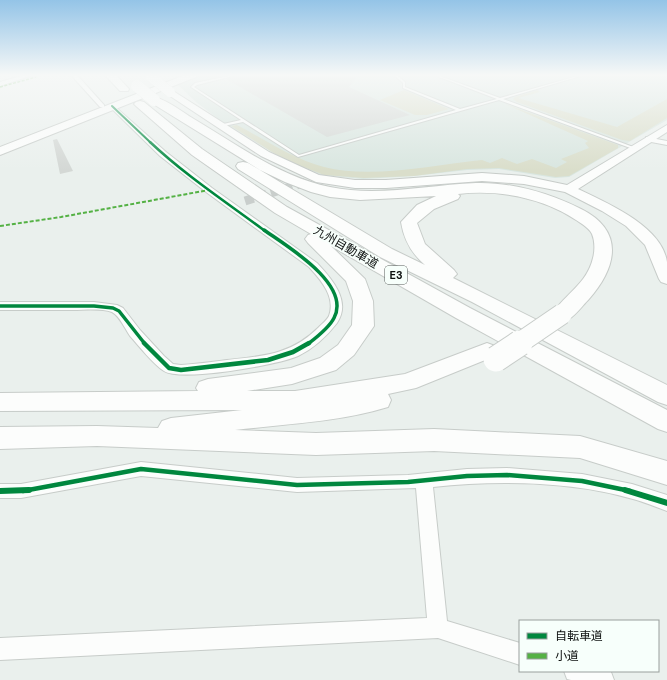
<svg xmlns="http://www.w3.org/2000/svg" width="667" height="680" font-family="'DM Sans','Noto Sans JP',sans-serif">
<rect width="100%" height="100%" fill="#eaf0ed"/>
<path fill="#d9e6e0" d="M 203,75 L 667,75 L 667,120 L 569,177 L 555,178 L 499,169 L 467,170 L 414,176 L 363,179 L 322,175 L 283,159 L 221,121 L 196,102 L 178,85 Z"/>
<g fill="#dadecb">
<path d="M 404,90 L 449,109 L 427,115 L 415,115 L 380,100 Z"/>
<path d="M 537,90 L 540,92 L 518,98 L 617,127 L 667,99 L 667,118 L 630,141 L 622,140 L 517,102 L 513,99 L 515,97 Z"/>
<path d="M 505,104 L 618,145 L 618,148 L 569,176 L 556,177 L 499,168 L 467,169 L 414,176 L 364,178 L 324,175 L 283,159 L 231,126 L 237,125 C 264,139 293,159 324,167 C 371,179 434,165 482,160 L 490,163 L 502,158 L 517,164 L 532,159 L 556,168 L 567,162 L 561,159 L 589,148 L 585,143 L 588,141 Z"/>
</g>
<g fill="#d4d8d5">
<path d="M 240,75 L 339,75 L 356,78 L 349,87 L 410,115 L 327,137 L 226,79 Z"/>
<path d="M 57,139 L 73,171 L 60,174 L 53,140 Z"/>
</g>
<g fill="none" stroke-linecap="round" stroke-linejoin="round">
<path stroke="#c9cecc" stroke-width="9" stroke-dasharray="9 4.5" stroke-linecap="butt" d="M 245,201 L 306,182"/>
<g stroke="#c7ccc9" stroke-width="2">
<path id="lane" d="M 233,75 L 237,75 L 197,85 L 194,87 L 299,155 L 456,110 L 403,88 L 403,83 L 395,76 L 397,75 L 401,75 L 398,76 L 405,82 L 405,87 L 460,109 L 497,99 L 434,75 L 437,75 L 500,98 L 581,75 L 584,75 L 503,99 L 636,148 L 633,149 L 499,100 L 298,157 L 243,122 L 219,127 L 219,125 L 241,120 L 191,87 L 195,83 Z"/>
</g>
<g stroke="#c7ccc9" stroke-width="2">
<g id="street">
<path d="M 24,75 L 33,75 L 0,86 L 0,82 Z"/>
<path d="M 71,75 L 77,75 L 104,105 L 104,107 L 100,107 Z"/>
<path d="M 112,104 L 166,152 L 212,188 L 317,263 C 331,278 352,301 337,323 C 327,336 313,349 298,356 C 278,365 181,382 164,371 C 153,364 139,346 130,336 C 125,329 120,316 112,312 C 101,308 85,310 73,310 C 48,310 24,310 0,310 L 0,302 L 94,302 L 117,305 L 123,308 L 140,330 L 164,356 L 173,364 L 181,365 C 196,364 211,362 227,360 C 263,356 291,355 319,327 C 322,324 327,320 329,316 C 336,297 321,280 309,267 L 206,192 L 160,156 L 110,107 L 109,106 Z"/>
<path d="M 646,137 L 667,141 L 667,145 L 646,141 Z"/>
<path d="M 141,462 L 297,478 L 408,475 L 467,469 L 507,468 L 582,474 L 632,484 L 667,495 L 667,511 C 656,507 644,502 633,499 C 570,481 497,480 433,487 L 447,621 L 520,643 L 520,665 L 438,638 L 0,660 L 0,638 L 427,618 L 416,488 L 297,492 L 141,476 L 21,498 L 0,498 L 0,484 L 21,484 Z"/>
<path d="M 564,671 L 608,671 L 611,672 L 614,680 L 571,680 L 567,679 Z"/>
</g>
</g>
<g stroke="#c7ccc9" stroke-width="2">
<path id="secondary" d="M 170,89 L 269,152 L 319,175 L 355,180 L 386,180 L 482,173 L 524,176 L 567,185 L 667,125 L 667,132 L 578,189 C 607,203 662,226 667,262 C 667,269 667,277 667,284 L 661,282 L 659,279 L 645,245 L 626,226 L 602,211 L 565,192 L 524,184 L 482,181 L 386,188 L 355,188 L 316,182 L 261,156 L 167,94 L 166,92 L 167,90 Z"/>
</g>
<g stroke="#c7ccc9" stroke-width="2">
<path id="primary" d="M 185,75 L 198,75 L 196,77 L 0,155 L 0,147 Z"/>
</g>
<g stroke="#c7ccc9" stroke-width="2">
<g id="highway">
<path d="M 105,75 L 116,75 L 129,89 L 128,91 L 120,91 Z"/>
<path d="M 154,97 C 168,100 182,112 194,119 C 236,144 280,177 330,187 C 378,197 427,185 476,183 C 511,182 550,193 581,209 C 625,231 617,267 589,299 C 583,305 576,315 569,319 C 565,321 559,320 555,319 L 552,314 C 565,294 587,284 593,258 C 595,251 595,241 592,234 C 589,228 582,224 576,220 C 543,198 498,189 458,194 L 460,196 L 458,199 L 434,209 L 417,223 L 425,244 L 454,270 L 457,274 L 453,278 L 667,385 L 667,405 L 658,402 L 472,302 L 380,257 L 238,169 L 236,166 L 238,163 L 243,162 L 248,163 L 392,249 L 425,265 C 411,253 404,240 401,222 L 417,205 L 436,196 L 360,200 L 330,197 L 311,192 L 285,182 L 260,170 L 150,102 L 148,100 L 150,98 Z"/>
<path d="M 140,101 L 144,102 L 202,149 L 287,207 L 470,308 L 667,410 L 667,432 L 658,429 L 456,318 L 331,246 L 365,279 L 373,301 L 374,326 L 354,355 L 336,370 L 292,384 L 247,391 L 295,391 L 405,374 L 487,343 L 495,346 L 498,351 L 495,356 L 416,388 L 388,394 L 391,400 L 388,407 C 339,422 285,424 235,430 L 316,433 L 434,429 L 580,436 L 667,461 L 667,485 L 580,458 L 434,451 L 316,455 L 97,446 L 0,449 L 0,427 L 97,426 L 158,428 L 162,421 L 171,418 L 242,410 L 0,411 L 0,393 L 198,391 L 196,388 L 199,382 L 208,379 L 291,368 L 320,358 L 338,345 L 352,325 L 353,301 L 346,281 L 308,243 L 305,239 L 308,235 L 311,234 L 275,213 L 192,155 L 136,106 L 134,104 L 136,102 Z"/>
</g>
</g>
<use href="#lane" fill="#fcfdfc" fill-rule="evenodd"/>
<use href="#street" fill="#fcfdfc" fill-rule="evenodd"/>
<use href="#secondary" fill="#fcfdfc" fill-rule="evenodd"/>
<use href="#primary" fill="#fcfdfc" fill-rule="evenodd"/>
<use href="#highway" fill="#fcfdfc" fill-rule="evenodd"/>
<g stroke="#c7ccc9" stroke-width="10" stroke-linecap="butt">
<path id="secondary-bridge" d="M 151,77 L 170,92"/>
</g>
<g stroke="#c7ccc9" stroke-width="12" stroke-linecap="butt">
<path id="highway-bridge-far2" d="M 137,86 L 154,100"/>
</g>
<g stroke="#c7ccc9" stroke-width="22" stroke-linecap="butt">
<path id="highway-bridge-far1" d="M 518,344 L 562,314"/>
</g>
<g stroke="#c7ccc9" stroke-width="27" stroke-linecap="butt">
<path id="highway-bridge" d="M 496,359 L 520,343"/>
</g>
<use href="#secondary-bridge" stroke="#fcfdfc" stroke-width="10"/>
<use href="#highway-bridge-far2" stroke="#fcfdfc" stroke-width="12"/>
<use href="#highway-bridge-far1" stroke="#fcfdfc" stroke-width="20"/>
<use href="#highway-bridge" stroke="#fcfdfc" stroke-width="25"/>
<path stroke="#54b144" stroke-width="1.5" stroke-dasharray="3 1.5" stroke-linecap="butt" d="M 0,87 L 36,77"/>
<path stroke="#54b144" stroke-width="2" stroke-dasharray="4 2" stroke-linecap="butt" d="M 0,226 L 61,217 L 209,190"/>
<g stroke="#f7fffb" stroke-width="3.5">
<path id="cycleway-far4" d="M 112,106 L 151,143"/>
</g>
<g stroke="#f7fffb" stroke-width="4">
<path id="cycleway-far3" d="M 150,142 C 185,175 226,202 265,231"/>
</g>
<g stroke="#f7fffb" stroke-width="5.5">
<g id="cycleway-far2">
<path d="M 264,230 C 285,245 352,284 334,318 C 329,328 317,337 308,344"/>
<path d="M 0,306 L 94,306 L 113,308 L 119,311 L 145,344"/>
</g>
</g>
<g stroke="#f7fffb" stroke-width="7">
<g id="cycleway-far1">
<path d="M 144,343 L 169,368 L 181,370 L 268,360 L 293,352 L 309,343"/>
<path d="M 23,491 L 141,469 L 297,485 L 408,482 L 467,476 L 507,475 L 582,481 L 630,491"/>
</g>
</g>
<g stroke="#f7fffb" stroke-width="8">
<g id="cycleway">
<path d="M 625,490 L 667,503"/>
<path d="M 0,491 L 29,490"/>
</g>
</g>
<use href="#cycleway-far4" stroke="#00873e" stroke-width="2"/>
<use href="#cycleway-far3" stroke="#00873e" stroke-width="2.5"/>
<use href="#cycleway-far2" stroke="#00873e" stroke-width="3.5"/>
<use href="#cycleway-far1" stroke="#00873e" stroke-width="4.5"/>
<use href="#cycleway" stroke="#00873e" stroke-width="6"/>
</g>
<linearGradient id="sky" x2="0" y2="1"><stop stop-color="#94c4e7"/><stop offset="0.44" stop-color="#f6f8f7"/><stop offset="1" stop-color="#f6f8f7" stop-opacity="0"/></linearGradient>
<rect width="667" height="170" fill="url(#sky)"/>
<g text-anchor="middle" stroke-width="3.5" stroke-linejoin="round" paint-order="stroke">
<rect fill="#f7fffb" stroke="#535856" stroke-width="1" x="385" y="266" width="22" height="18" rx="3"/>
<g font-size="11" font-weight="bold" fill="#0d100f">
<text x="396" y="279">E3</text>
</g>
<g font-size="12" fill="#0d100f" stroke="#f7fffb">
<text transform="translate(346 247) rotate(30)" y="4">九州自動車道</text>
</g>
</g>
<rect x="519" y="620" width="140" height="52" fill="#f7fffb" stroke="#999f9d"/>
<rect x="527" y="633" width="20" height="6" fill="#00873e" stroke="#999f9d"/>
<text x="555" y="640" font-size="12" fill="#0d100f">自転車道</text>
<rect x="527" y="653" width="20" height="6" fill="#54b144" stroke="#999f9d"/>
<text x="555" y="660" font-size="12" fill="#0d100f">小道</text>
</svg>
